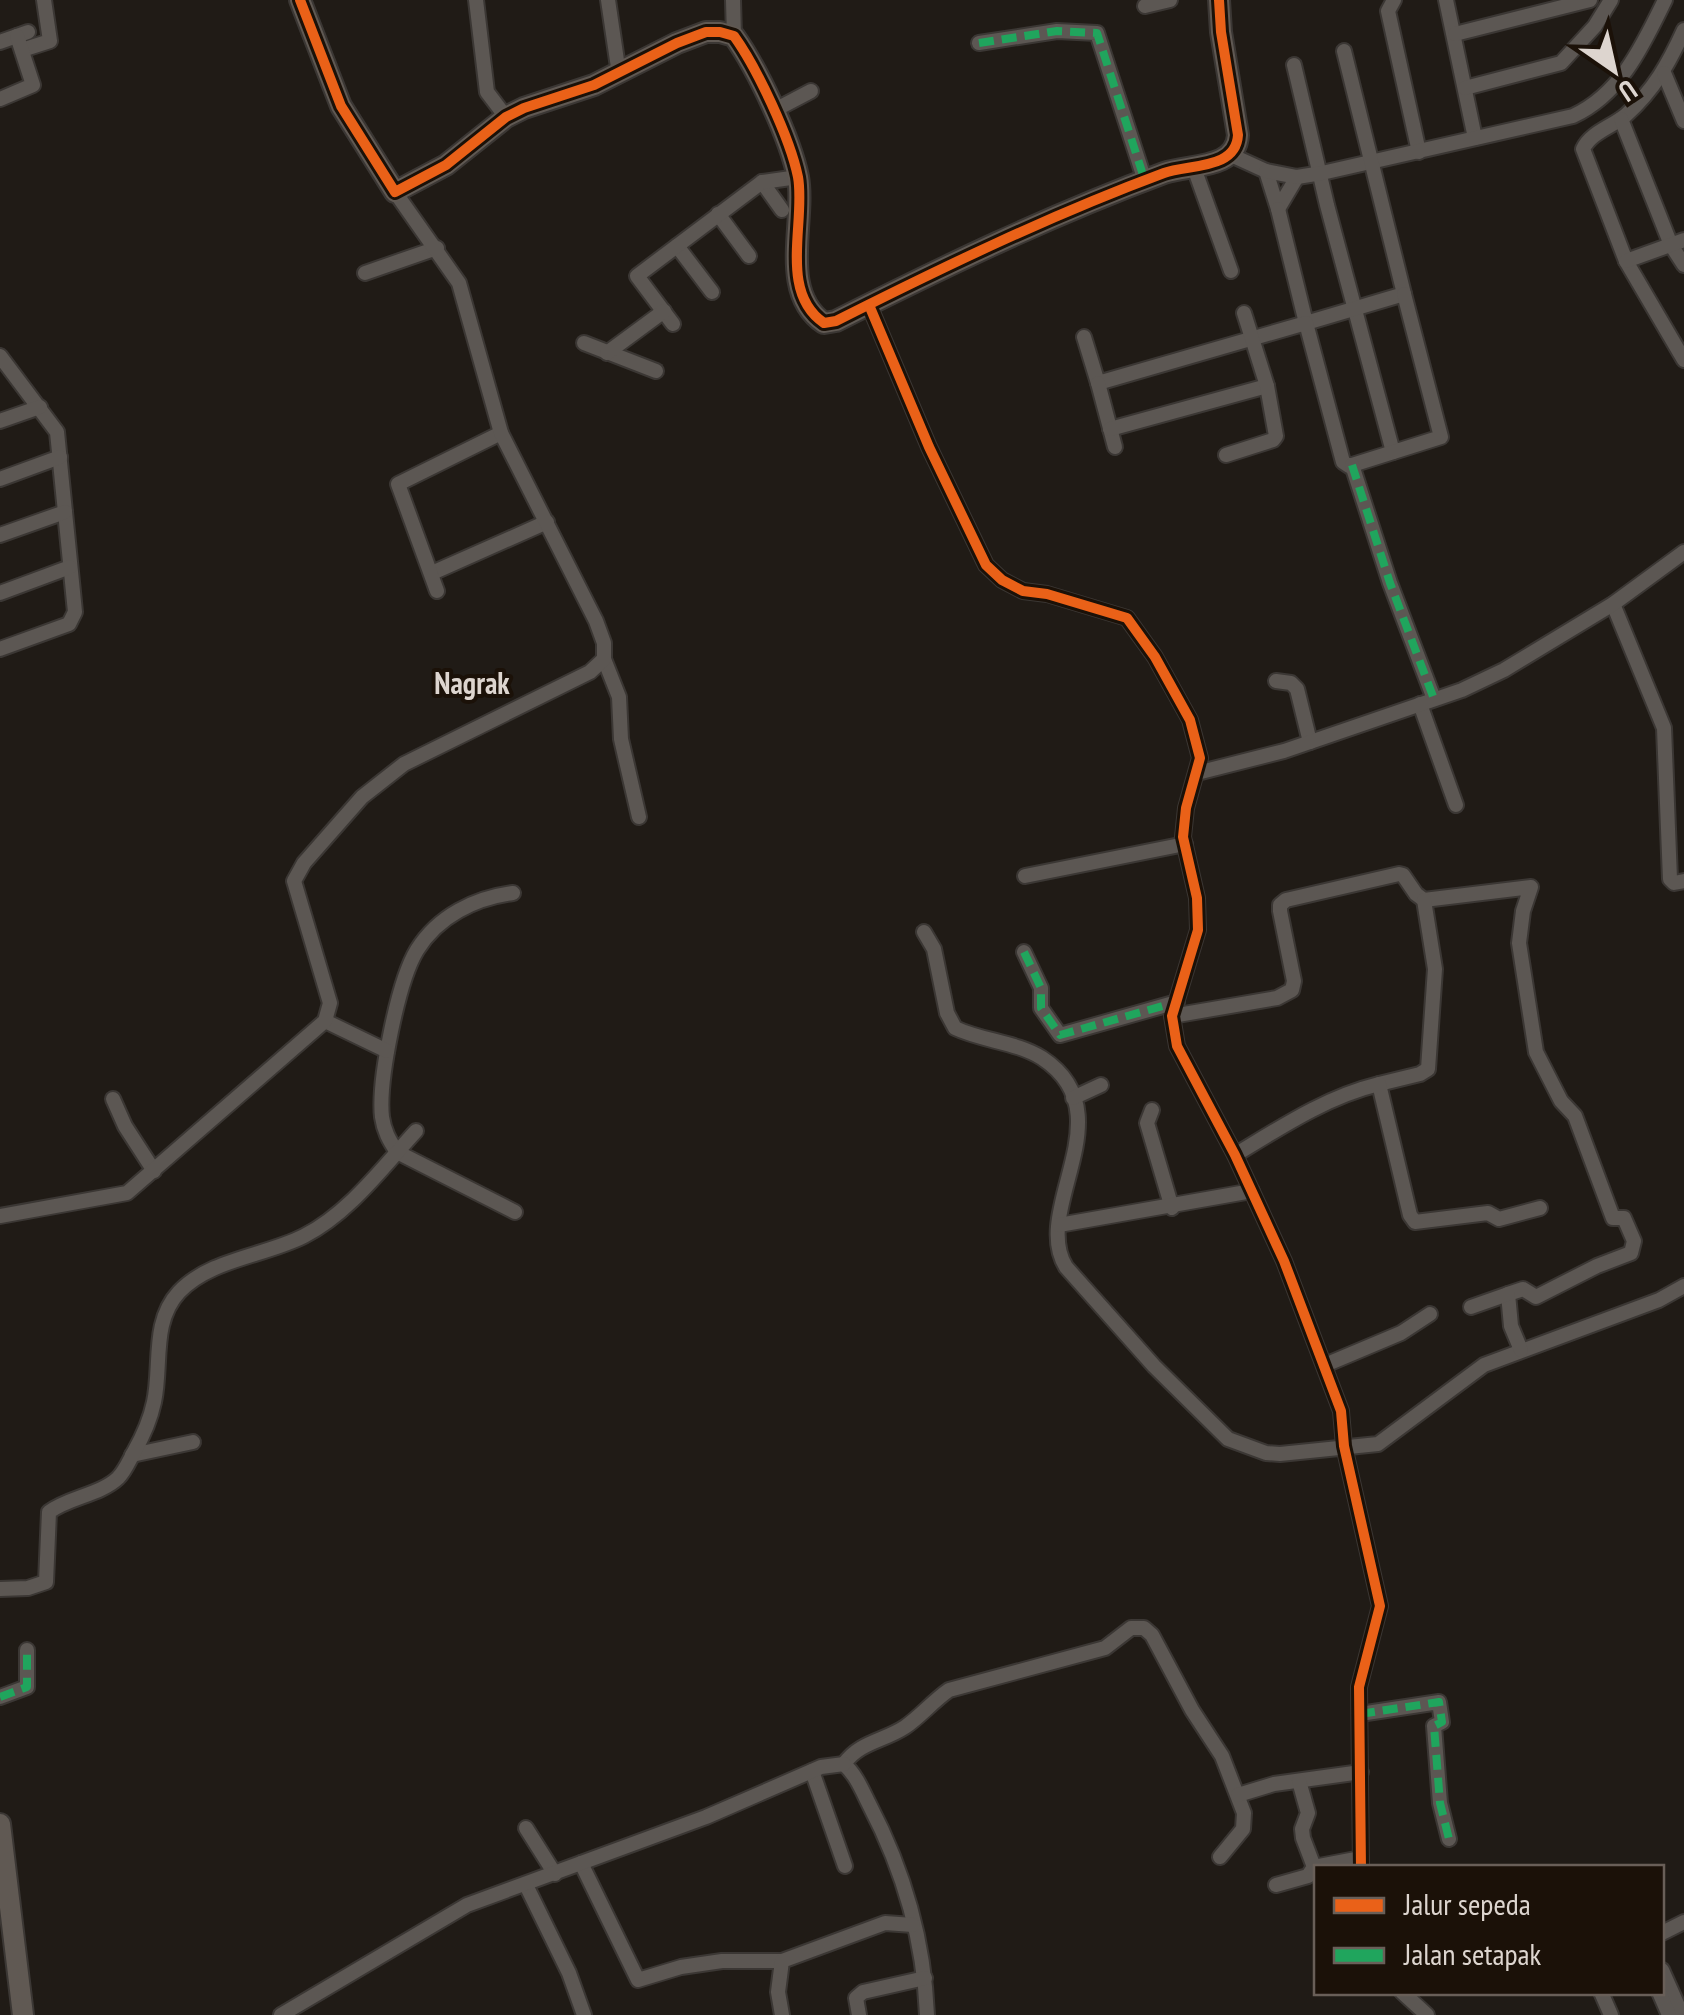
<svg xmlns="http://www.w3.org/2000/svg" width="1684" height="2015" font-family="'PT Sans Narrow',sans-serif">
<rect width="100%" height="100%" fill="#201b16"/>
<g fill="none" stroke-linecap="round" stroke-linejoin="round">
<g stroke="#3b3734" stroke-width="18">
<g id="street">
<path d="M 476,0 L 487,92 L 506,117"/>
<path d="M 608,0 L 619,74"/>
<path d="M 733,0 L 734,36"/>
<path d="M 1394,0 L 1388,11 L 1419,152"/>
<path d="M 1446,0 L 1475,138"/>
<path d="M 1145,6 L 1170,0"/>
<path d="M 1684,30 C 1669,63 1654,90 1626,115 C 1612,127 1591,132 1583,149 L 1626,261 L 1684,360"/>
<path d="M 1455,34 L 1590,0"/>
<path d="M 0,42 L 28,32"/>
<path d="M 979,43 L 1057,31 L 1097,33 L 1145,181"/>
<path d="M 22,50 L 50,41 L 44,0"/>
<path d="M 1294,65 L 1327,205 L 1393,452"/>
<path d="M 1664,73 L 1684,121"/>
<path d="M 1465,88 L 1561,63 L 1595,26 L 1611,0"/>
<path d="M 0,99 L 33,85 L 17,36"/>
<path d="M 773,111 L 811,91"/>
<path d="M 1621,119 L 1671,245 L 1684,265"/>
<path d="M 1231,155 L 1266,171 L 1278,209 L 1297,177"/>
<path d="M 1193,165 L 1231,271"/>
<path d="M 1266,171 L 1297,177 L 1322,173 L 1573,116 C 1621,94 1643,45 1665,0"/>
<path d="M 762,182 L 782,210"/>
<path d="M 1278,209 L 1306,323 L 1404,294 L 1344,51"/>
<path d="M 718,214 L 749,256"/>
<path d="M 677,246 L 712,292"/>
<path d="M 1626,261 L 1684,240"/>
<path d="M 365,273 L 437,248"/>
<path d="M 869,305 L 929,447 L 986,565 L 1002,580 L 1023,591 L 1047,594 L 1127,618 L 1155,657 L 1190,720 L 1200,758 L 1186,808 L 1183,837 L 1197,898 L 1198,930 L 1172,1016 L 1177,1046 L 1235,1155 L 1284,1261 L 1341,1411 L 1344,1446 L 1380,1606 L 1359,1687 L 1361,1868"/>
<path d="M 673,324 L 637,276 L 762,182 L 798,177"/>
<path d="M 1084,337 L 1098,383 L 1306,323 L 1343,462 L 1349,466 L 1441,437 L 1404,294"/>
<path d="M 584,343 L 656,371"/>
<path d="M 607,353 L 664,311"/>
<path d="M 0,356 L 57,432 L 75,612 L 69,624 L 0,649"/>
<path d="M 1098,383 L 1115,447"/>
<path d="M 0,421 L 40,407"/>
<path d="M 1110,429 L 1267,386"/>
<path d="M 1226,455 L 1273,440 L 1276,436 L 1267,386 L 1244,313"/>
<path d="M 1352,465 L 1390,583 L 1434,699"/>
<path d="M 0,479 L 60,457"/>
<path d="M 0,535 L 65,512"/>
<path d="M 432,573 L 547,522"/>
<path d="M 437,591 L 398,484 L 501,433"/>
<path d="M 0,593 L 70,567"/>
<path d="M 1613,604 L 1664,728 L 1670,879 L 1674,883 L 1684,881"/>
<path d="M 604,659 L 619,697 L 621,739 L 639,817"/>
<path d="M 1276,681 L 1291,683 L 1297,689 L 1310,742"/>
<path d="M 1420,704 L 1456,805"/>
<path d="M 1197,773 L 1284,751 L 1462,690 L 1504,670 L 1613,604 L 1684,552"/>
<path d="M 1025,876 L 1185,844"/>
<path d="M 513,893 C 475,898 438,916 417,950 C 398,981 378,1081 382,1117 C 384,1131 389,1140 397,1152 L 515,1212"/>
<path d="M 924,932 L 934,949 L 947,1013 L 955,1028 C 982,1041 1017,1042 1042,1058 C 1127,1114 1030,1209 1066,1267 L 1154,1366 L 1228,1439 L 1266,1453 L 1280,1454 L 1378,1444 L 1484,1365 L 1659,1300 L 1684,1286"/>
<path d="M 1024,952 L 1041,988 L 1041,1008 L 1060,1035 L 1177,1002"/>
<path d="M 1172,1016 L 1277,998 L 1292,990 L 1294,981 L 1280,911 L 1280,905 L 1286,900 L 1399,874 L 1403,875 L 1416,894 L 1424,900 L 1531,887 L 1523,911 L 1519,943 L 1536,1052 L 1561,1101 L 1575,1116 L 1613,1218 L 1624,1218 L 1634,1241 L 1631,1253 L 1597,1266 L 1536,1297 L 1523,1289 L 1508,1294 L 1511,1326 L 1521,1350"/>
<path d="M 325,1021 L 387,1051"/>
<path d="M 1379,1084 L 1420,1074 L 1428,1069 L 1435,969 L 1424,900"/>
<path d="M 1073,1098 L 1101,1085"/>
<path d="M 113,1099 L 125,1126 L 154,1171"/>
<path d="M 1152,1110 L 1147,1123 L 1172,1208"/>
<path d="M 1235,1155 C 1281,1127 1326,1097 1379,1084 L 1410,1215 L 1415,1222 L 1488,1213 L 1499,1219 L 1540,1208"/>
<path d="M 0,1216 L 127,1193 L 325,1021 L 330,1003 L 294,881 L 304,863 L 362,797 L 404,764 L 590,672 L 604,659 L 604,643 L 596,621 L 501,433 L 459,283 L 395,192"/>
<path d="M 1059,1225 L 1252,1191"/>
<path d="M 1471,1307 L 1508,1294"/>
<path d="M 1325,1365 L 1401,1333 L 1430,1314"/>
<path d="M 132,1455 L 193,1442"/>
<path d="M 0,1589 L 28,1588 L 46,1582 L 49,1512 C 69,1497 100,1495 118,1478 C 125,1471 129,1461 134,1452 C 143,1436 150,1421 154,1402 C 162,1366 151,1322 179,1292 C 210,1259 265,1256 304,1236 C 349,1213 382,1168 416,1131"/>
<path d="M 0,1697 L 27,1687 L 27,1650"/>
<path d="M 1360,1714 L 1439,1702 L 1442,1722 L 1434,1726 L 1440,1803 L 1449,1839"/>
<path d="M 844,1764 C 859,1742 884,1741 905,1727 C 921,1716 933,1701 949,1690 L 1105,1648 L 1131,1628 L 1144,1628 L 1152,1635 L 1192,1710 L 1222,1756 L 1244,1813 L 1243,1829 L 1220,1857"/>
<path d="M 844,1764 C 856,1775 862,1790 869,1804 C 903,1869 924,1942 927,2015"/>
<path d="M 812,1771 L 845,1866"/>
<path d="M 1238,1795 L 1274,1784 L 1361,1772"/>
<path d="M 526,1828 L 555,1874"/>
<path d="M 581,1863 L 638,1980 L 681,1967 L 722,1961 L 782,1961"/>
<path d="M 1314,1867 L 1361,1858"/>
<path d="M 526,1885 L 569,1973 L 584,2015"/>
<path d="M 1276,1885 L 1308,1876 L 1314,1867 L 1303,1838 L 1302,1829 L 1308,1813 L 1299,1781"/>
<path d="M 1662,1933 L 1684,1922"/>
<path d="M 1662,1970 L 1682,2015"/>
<path d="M 1402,1992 L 1427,2015"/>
<path d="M 1601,1992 L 1611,2015"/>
<path d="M 1659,1992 L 1669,2015"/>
<path d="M 281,2015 L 467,1905 L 706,1817 L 821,1767 L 844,1764"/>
<path d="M 782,2015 L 778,1992 L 782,1961 L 885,1923 L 913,1925"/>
<path d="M 859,2015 L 856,1998 L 863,1992 L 925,1978"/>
</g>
</g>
<g stroke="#3b3734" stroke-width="24">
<g id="secondary">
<path d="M 300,0 L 341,106 L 395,192 L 446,165 L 506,117 L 524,108 L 594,85 L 677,43 L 706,32 L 720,32 L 734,36 C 757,68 790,138 798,177 C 806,221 778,292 824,323 L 836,321 C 943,267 1051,215 1164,173 C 1189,164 1236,170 1238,135 L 1221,32 L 1219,0"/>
<path d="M 0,1824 L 23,2015"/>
</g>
</g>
<use href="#street" stroke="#5c5753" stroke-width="14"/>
<use href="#secondary" stroke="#605953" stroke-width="20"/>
<g stroke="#20a55d" stroke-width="8" stroke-dasharray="15 8" stroke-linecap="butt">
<path d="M 979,43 L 1057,31 L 1097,33 L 1145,181"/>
<path d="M 1352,465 L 1390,583 L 1434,699"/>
<path d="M 1024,952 L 1041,988 L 1041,1008 L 1060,1035 L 1177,1002"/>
<path d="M 0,1697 L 27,1687 L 27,1650"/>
<path d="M 1360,1714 L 1439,1702 L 1442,1722 L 1434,1726 L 1440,1803 L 1449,1839"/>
</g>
<g stroke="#1b1108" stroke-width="16">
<g id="cycleway">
<path d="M 300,0 L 341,106 L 395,192 L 446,165 L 506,117 L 524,108 L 594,85 L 677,43 L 706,32 L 720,32 L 734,36 C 757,68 790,138 798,177 C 806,221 778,292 824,323 L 836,321 C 943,267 1051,215 1164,173 C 1189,164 1236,170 1238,135 L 1221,32 L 1219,0"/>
<path d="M 869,305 L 929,447 L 986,565 L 1002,580 L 1023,591 L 1047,594 L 1127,618 L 1155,657 L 1190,720 L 1200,758 L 1186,808 L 1183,837 L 1197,898 L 1198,930 L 1172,1016 L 1177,1046 L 1235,1155 L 1284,1261 L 1341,1411 L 1344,1446 L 1380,1606 L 1359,1687 L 1361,1868"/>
</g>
</g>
<use href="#cycleway" stroke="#ea6118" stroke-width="10"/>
</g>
<g text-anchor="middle" stroke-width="8" stroke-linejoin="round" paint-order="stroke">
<g font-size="30" font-weight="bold" fill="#ddd5cf" stroke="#1b1108">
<text x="472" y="694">Nagrak</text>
</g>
</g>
<rect x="1314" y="1865" width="350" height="130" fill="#1b1108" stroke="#695f58" stroke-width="2.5"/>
<rect x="1334" y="1898" width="50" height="15" fill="#ea6118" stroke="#695f58" stroke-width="2.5"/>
<text x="1404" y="1915" font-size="30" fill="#ddd5cf">Jalur sepeda</text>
<rect x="1334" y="1948" width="50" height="15" fill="#20a55d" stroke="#695f58" stroke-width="2.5"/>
<text x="1404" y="1965" font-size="30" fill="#ddd5cf">Jalan setapak</text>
<g transform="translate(1614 70) rotate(146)" stroke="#1b1108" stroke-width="8" paint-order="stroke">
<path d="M0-8L18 38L0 25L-18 38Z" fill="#ddd5cf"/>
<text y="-15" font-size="28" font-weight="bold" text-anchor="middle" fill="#ddd5cf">U</text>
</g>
</svg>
